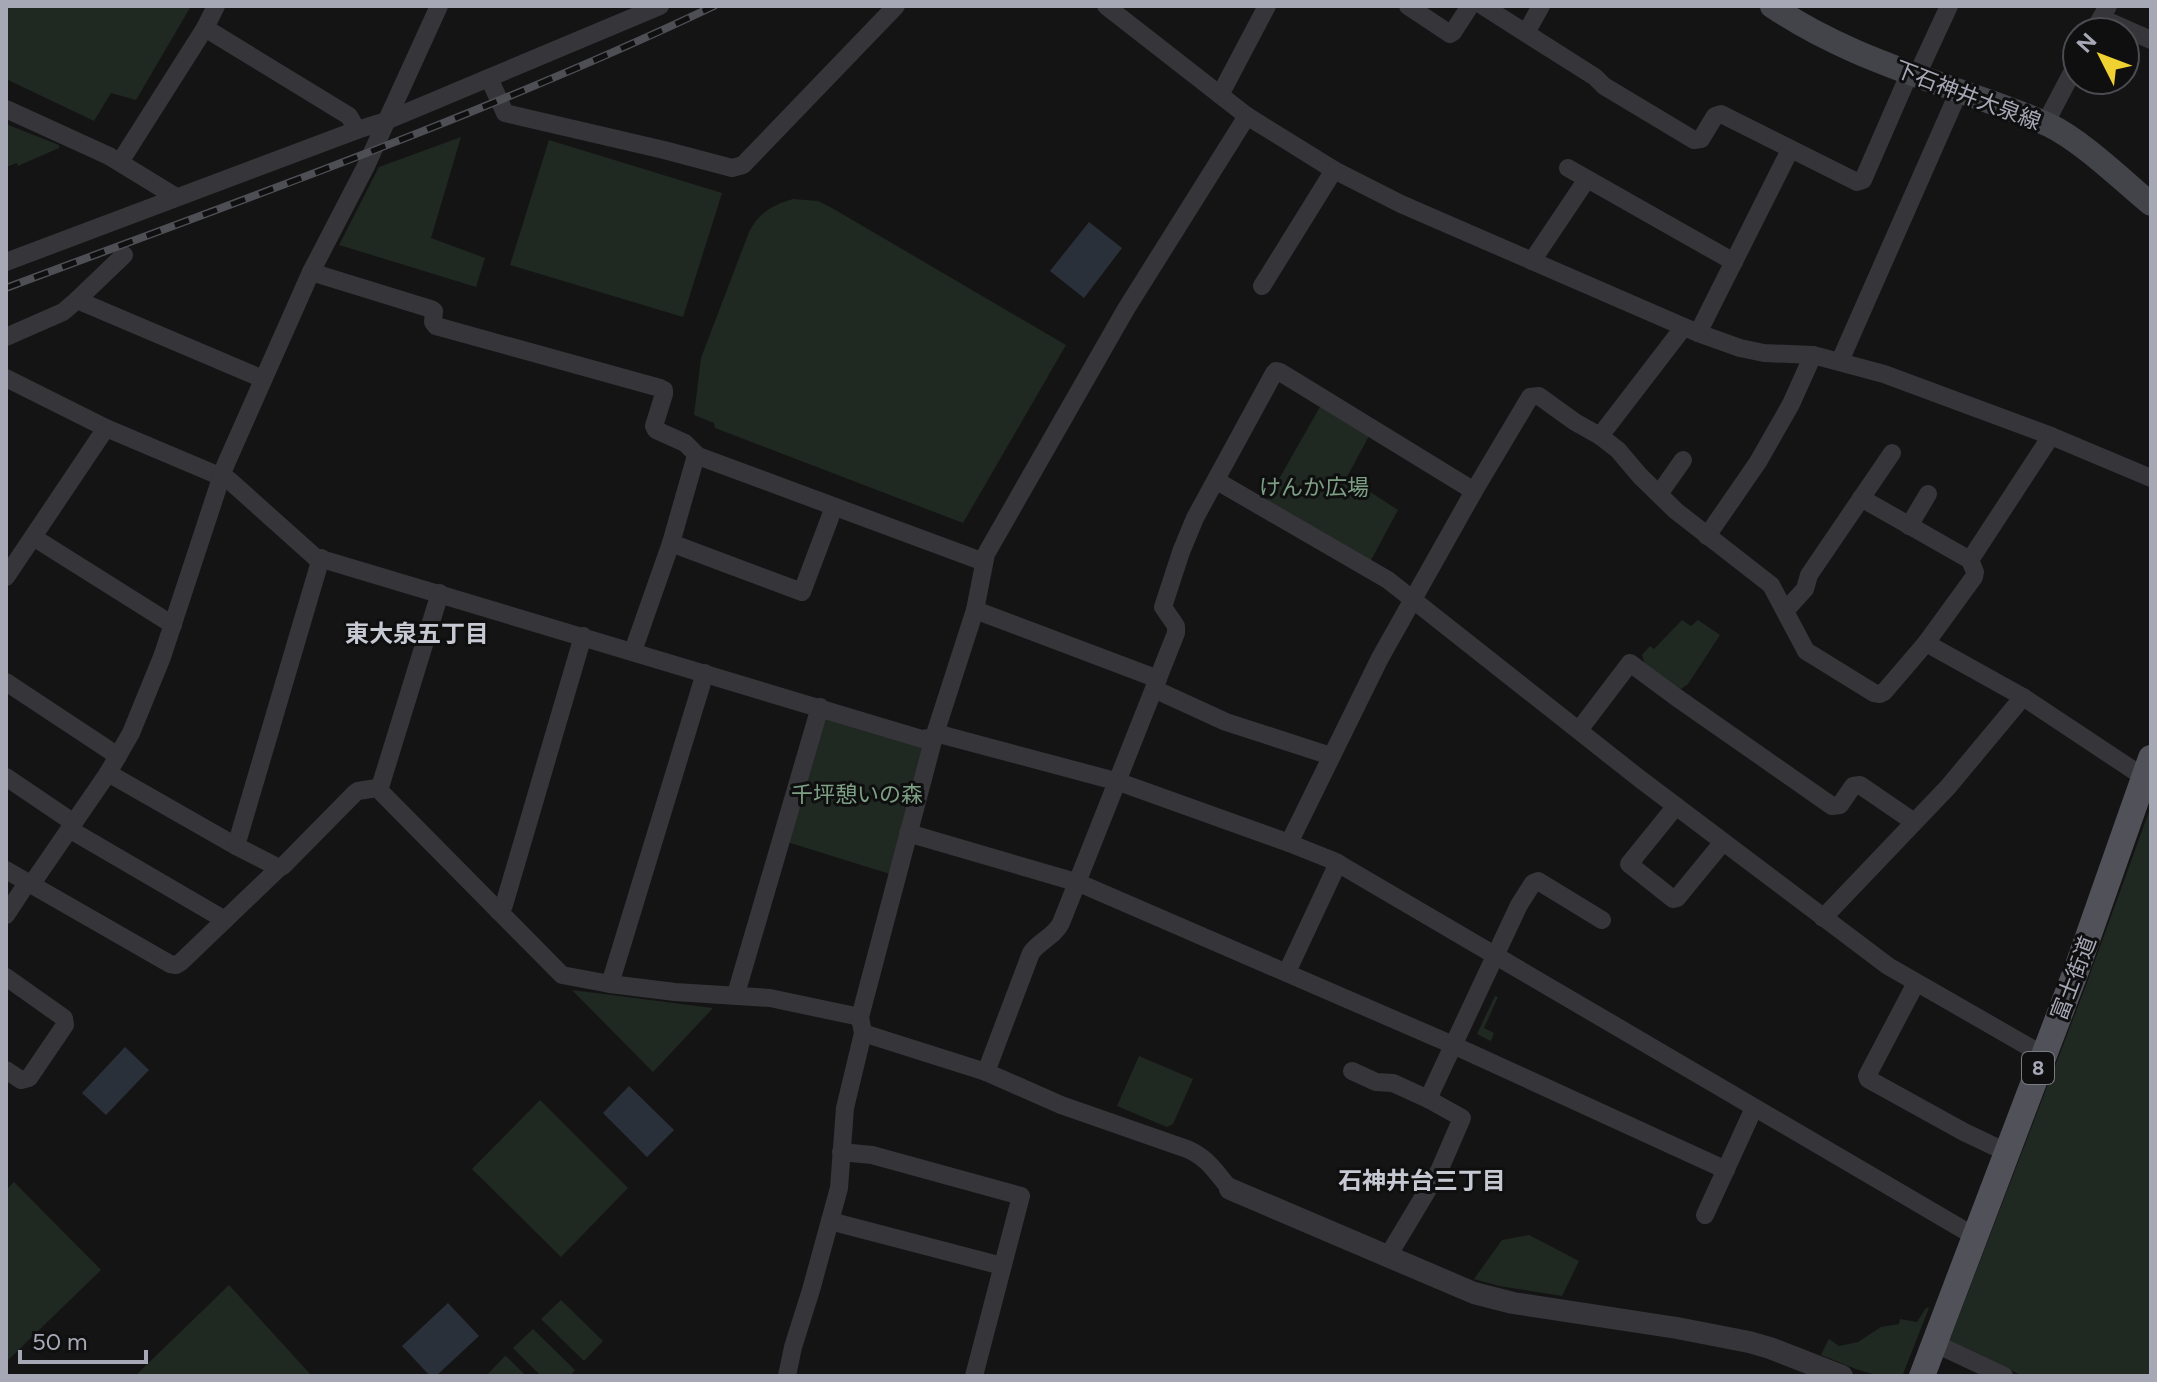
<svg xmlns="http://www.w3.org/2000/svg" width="2157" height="1382" font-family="Figtree,'Noto Sans JP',sans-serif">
<rect width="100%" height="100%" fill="#141415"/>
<g fill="#202822">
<path d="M 6,6 L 191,6 L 136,100 L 111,93 L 94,121 L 6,79 Z"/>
<path d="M 6,124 L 59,145 L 59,148 L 18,166 L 17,163 L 6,167 Z"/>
<path d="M 461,137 L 431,238 L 485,258 L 476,287 L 339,245 L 379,167 Z"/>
<path d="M 549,140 L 722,193 L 683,317 L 510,265 Z"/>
<path d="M 793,199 L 818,201 L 832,208 L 1066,345 L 963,523 L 715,428 L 714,423 L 694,415 L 701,358 L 749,232 C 759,213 772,205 793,199 Z"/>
<path d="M 1321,405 L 1370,434 L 1347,477 L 1398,510 L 1370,562 L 1267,500 Z"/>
<path d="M 1682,620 L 1691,626 L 1698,620 L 1720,635 L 1688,684 L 1681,689 L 1677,688 L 1645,664 L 1642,655 L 1650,646 L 1654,649 Z"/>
<path d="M 825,716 L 926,746 L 890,874 L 787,842 Z"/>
<path d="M 2151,806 L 2151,1376 L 2023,1376 L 1949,1342 L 2085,988 Z"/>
<path d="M 572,990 L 713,1008 L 653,1072 Z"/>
<path d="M 1495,996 L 1498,997 L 1484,1028 L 1494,1033 L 1491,1041 L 1477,1034 Z"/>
<path d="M 1139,1056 L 1193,1079 L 1173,1124 L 1167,1127 L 1117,1106 Z"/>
<path d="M 540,1100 L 628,1188 L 561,1257 L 472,1169 Z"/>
<path d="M 14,1182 L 101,1270 L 6,1362 L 6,1190 Z"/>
<path d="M 1529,1235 L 1579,1261 L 1562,1296 L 1499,1286 L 1474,1279 L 1502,1240 Z"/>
<path d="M 229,1285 L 312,1376 L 135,1376 Z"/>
<path d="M 561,1300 L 603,1341 L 584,1361 L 541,1319 Z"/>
<path d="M 1926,1308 L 1929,1308 L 1903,1374 C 1877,1382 1846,1364 1821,1355 L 1829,1339 L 1839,1346 L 1858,1342 L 1881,1327 L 1899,1324 L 1900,1319 L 1917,1322 Z"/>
<path d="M 533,1329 L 575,1370 L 570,1376 L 541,1376 L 513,1348 Z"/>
<path d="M 505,1356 L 506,1356 L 526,1376 L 486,1376 Z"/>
</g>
<g fill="#2a3039">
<path d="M 1089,222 L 1122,248 L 1084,298 L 1050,271 Z"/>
<path d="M 125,1047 L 149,1070 L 106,1115 L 82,1093 Z"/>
<path d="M 629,1086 L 674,1130 L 647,1157 L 603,1113 Z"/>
<path d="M 448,1303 L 479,1336 L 436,1376 L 430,1376 L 402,1346 Z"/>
</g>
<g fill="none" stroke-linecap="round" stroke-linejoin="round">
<g stroke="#35353a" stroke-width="18">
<path d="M 216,6 L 205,28 L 349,116 L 357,130"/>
<path d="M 1106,6 L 1247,116 L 1334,170 L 1401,204 L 1698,333 L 1740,348 L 1764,353 L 1813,355 L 1884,374 L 2051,436 L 2151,478"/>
<path d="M 1408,6 L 1450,34 L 1453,32 L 1470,6"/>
<path d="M 1483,6 L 1595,77 L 1604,86 L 1694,140 L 1701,139 L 1715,116 L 1721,114 L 1857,182 L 1863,180 L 1910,72"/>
<path d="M 2101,18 L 2151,40"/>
<path d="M 2093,32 L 2108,6"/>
<path d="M 1526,33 L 1541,6"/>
<path d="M 1917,75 L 1949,6"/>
<path d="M 489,78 L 505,113 L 664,150 L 732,168 L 743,165 L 896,6"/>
<path d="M 1220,95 L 1267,6"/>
<path d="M 6,109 L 109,156 L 176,197"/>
<path d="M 2045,124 L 2077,63"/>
<path d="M 120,162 L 205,28"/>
<path d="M 1568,168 L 1734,262"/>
<path d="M 1532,261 L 1587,179"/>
<path d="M 6,262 L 357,130 L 386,121 L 660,6"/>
<path d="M 311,272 L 431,309 L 434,311 L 433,322 L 436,326 L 660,388 L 664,390 L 664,394 L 654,426 L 656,430 L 685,443 L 698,456 L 984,562"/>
<path d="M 1262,286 L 1334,170"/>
<path d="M 77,300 L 124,255"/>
<path d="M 1698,333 L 1790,150"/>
<path d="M 6,337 L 63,312 L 77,300 L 263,379"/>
<path d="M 1840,361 L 1959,91"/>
<path d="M 6,378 L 106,428 L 229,480 L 315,557 L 922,739 L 943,735 L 1119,782 L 1289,843 L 1334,861 L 1974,1236"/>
<path d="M 1600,436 L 1683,328"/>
<path d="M 1217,481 L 1388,580 L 1640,779 L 1888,966 L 2043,1055"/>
<path d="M 1659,494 L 1683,460"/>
<path d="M 1909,526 L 1928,494"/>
<path d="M 1707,536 L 1758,462 L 1791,404 L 1813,355"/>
<path d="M 33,537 L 173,625"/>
<path d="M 671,543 L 802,592 L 834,507"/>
<path d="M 1970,560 L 2051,436"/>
<path d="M 6,577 L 106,428"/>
<path d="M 975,610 L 1158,679"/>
<path d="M 1785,611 L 1805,589 L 1809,575 L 1892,453"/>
<path d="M 1926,643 L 2023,697 L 2145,778"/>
<path d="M 633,651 L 671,543 L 695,459 L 698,456"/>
<path d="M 6,682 L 118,756"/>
<path d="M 1154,689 L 1226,722 L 1331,756"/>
<path d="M 1579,730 L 1630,663 L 1676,697 L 1832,806 L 1840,805 L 1853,786 L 1860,785 L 1914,822"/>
<path d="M 108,773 L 236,846 L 279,868"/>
<path d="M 6,777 L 74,823"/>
<path d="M 377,788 L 562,975 L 610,984 L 675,992 L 770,998 L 860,1017"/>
<path d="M 1676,806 L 1629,864 L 1673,899 L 1677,898 L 1723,842"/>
<path d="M 69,829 L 225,920"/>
<path d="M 908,833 L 1079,883 L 1453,1045 L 1726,1170"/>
<path d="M 1289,843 L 1380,658 L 1474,491 L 1530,397 L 1539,396 L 1575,422 L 1600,436 L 1618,450 L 1640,476 L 1676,511 L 1771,585 L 1806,651 L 1874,693 L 1880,694 L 1884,692 L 1926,643 L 1974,577 L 1975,572 L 1970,560 L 1861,498"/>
<path d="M 236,846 L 321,558"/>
<path d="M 6,870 L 170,964 L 176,965 L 181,962 L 279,868 L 283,866 L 355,793 L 358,791 L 377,788 L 381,784 L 440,593"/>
<path d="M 31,885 L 108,773 L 131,733 L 162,657 L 225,466 L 311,272 L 366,166 L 439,6"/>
<path d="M 498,911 L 504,905 L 583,636"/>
<path d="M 6,915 L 27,883"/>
<path d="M 1823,918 L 1948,787 L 2023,697"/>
<path d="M 1287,972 L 1338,863"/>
<path d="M 6,977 L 64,1018 L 65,1025 L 29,1078 L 21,1080 L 6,1070"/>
<path d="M 1916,983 L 1867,1076 L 1868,1079 L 1964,1132 L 2006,1152"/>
<path d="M 610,984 L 705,673"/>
<path d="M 736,994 L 820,707"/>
<path d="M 863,1033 L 986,1072 L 1061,1105 L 1187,1149 C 1208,1158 1215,1171 1230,1189"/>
<path d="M 1352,1071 L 1376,1082 L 1393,1083 L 1428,1099 L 1462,1118 L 1439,1171 L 1388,1256"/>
<path d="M 986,1072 L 1031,953 C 1039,941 1054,937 1061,923 L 1176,633 L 1176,626 L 1163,607 L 1181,552 L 1195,518 L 1274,373 L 1276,371 L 1280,372 L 1474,491"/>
<path d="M 1428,1099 L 1519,905 L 1533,883 L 1538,881 L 1602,920"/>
<path d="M 841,1152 L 872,1155 L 1021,1196 L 974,1376"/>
<path d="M 1705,1215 L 1754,1108"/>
<path d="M 830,1221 L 1002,1266"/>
<path d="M 1934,1343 L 2004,1376"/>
<path d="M 787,1376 L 793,1347 L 811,1290 L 839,1188 L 845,1108 L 863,1033 L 860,1017 L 934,737 L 975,610 L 986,554 L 1126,309 L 1247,116"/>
</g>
<path stroke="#35353a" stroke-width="22" d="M 1230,1189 L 1474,1293 L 1513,1303 L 1677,1328 L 1749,1342 L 1770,1348 L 1842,1376"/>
<path stroke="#43434a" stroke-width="24" d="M 1772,6 C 1830,46 1896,68 1962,92 C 1991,102 2021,112 2049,125 C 2082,141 2122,180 2151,204"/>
<path stroke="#515159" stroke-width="26" d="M 1922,1376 L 2076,971 L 2151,758"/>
<g stroke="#4e4e55" stroke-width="8">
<path id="rail" d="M 6,288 C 244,199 484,115 714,6"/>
</g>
<use href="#rail" stroke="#0f0f10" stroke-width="5" stroke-dasharray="15" stroke-linecap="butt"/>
</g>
<g text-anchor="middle" stroke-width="6" stroke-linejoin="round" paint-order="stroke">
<rect fill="#0f0f10" stroke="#797a84" stroke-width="2" x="2022" y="1052" width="32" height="32" rx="6"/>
<g font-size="20" font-weight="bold" fill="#a6a8b6">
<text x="2038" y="1075">8</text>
</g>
<g font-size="22" fill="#a6a8b6" stroke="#0f0f10">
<text transform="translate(1968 95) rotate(21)" y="8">下石神井大泉線</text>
<text transform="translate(2073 978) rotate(-69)" y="8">富士街道</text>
</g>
<g font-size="22" fill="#7da085" stroke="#0f0f10">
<text x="1314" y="495">けんか広場</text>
<text x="857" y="802">千坪憩いの森</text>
</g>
<g font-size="24" font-weight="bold" fill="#c6c8d2" stroke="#0f0f10">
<text x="417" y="642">東大泉五丁目</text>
<text x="1422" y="1189">石神井台三丁目</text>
</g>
</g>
<rect width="2157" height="1382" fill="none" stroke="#a6a8b6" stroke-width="16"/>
<g transform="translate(2101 56) rotate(312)"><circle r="38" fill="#0f0f10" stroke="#4b4c52" stroke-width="2"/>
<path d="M0-6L14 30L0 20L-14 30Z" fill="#efd132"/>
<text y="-12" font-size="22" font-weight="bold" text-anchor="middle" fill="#a6a8b6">N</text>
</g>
<path d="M20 1350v12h126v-12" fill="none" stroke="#a6a8b6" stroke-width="4"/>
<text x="32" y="1350" font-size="24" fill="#a6a8b6" stroke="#0f0f10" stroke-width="6" paint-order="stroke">50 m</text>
</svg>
